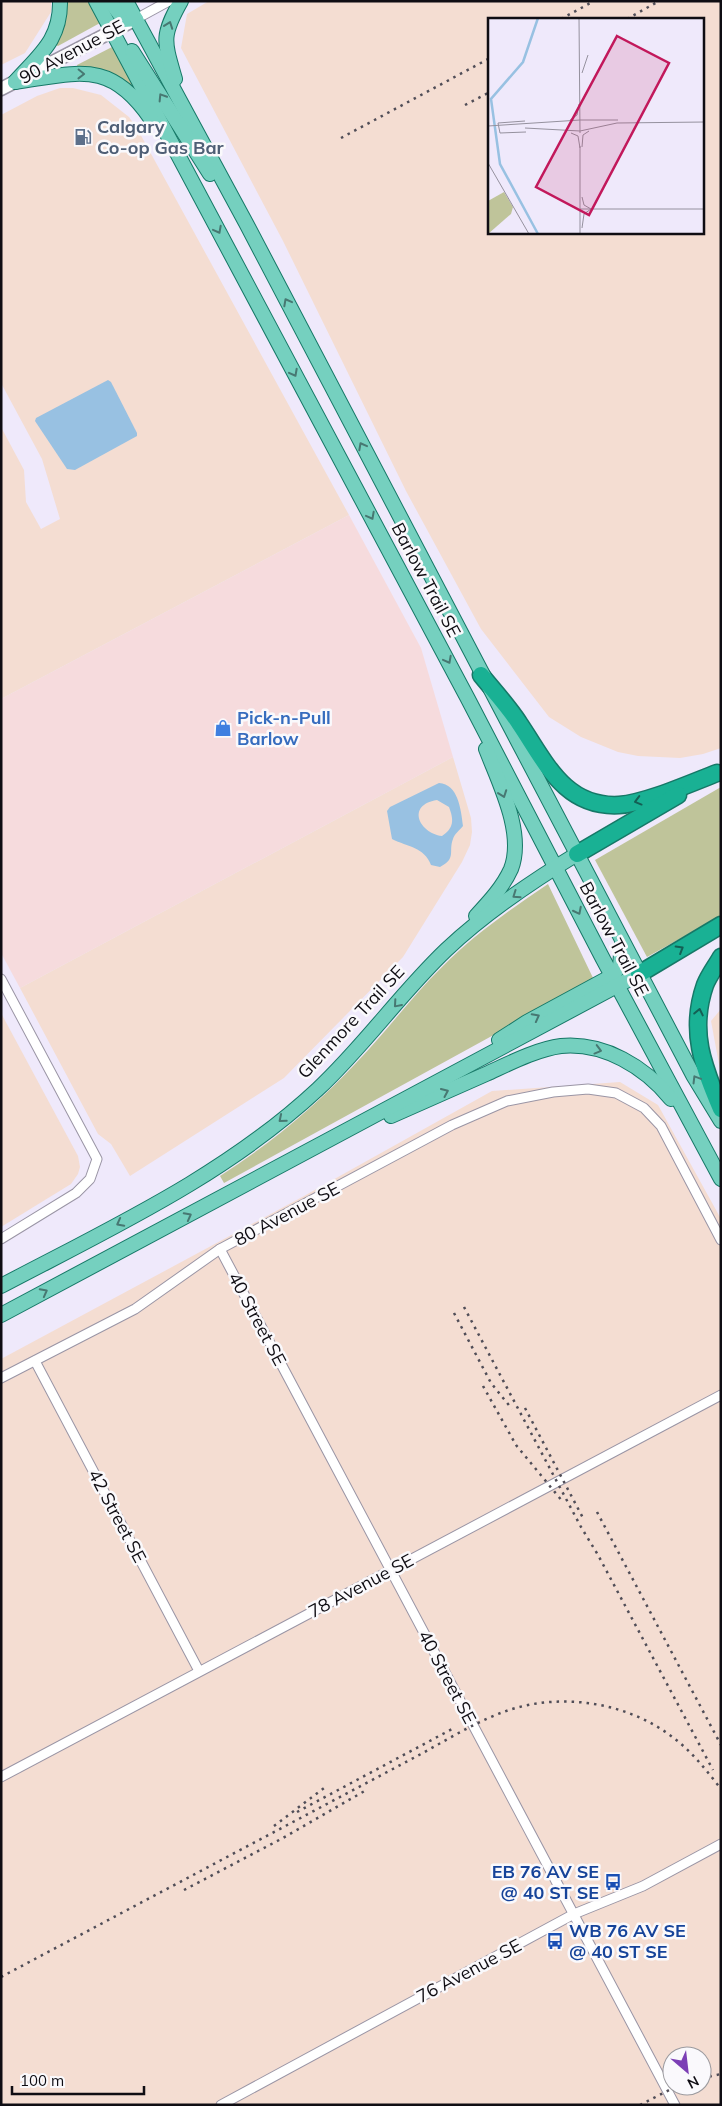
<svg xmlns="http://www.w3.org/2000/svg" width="722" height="2106" font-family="Mulish,sans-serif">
<rect width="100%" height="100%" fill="#efe9fb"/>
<path fill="#f6dbdd" d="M 349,515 L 421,648 L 453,757 L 20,988 L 1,953 L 1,699 Z"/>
<g fill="#f4ddd2" fill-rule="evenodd">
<path d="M 1,1 L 51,1 L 51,12 L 25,53 L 1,65 Z"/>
<path d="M 209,1 L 721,1 L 721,748 L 703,754 L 680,758 L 638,756 L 618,752 L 581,737 L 549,717 L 481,629 L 406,491 L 283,241 L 181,48 L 187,14 ZM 490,19 L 703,19 L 703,232 L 490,232 Z"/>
<path d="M 60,88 L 73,88 L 101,95 L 129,117 L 138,130 L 349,515 L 1,699 L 1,427 L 24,470 L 26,502 L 41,529 L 60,519 L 42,459 L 1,383 L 1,115 L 37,96 Z"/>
<path d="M 453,757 L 471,818 L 472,832 L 470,845 L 462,862 L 403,957 L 284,1078 L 130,1176 L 111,1144 L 98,1134 L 20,988 Z"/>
<path d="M 721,1009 L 721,1075 L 711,1021 Z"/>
<path d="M 1,1013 L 78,1156 L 80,1167 L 78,1174 L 71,1184 L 1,1227 Z"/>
<path d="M 620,1082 L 658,1105 L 721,1219 L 721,2105 L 1,2105 L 1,1359 L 304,1196 L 492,1091 ZM 672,2056 L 702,2056 L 702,2086 L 672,2086 Z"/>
</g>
<g fill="#bfc49a">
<path d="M 66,1 L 88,1 L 100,23 L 58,46 L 54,44 Z"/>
<path d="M 112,47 L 134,86 L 130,88 L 78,70 L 77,65 Z"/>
<path d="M 721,787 L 721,916 L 647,957 L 595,860 Z"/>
<path d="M 548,884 L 594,980 L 224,1183 L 220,1176 C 270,1144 316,1106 357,1062 C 387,1031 412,996 443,966 C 475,934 511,909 548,884 Z"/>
</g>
<g fill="#98c1e2" fill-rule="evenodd">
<path d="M 108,380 L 111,382 L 137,433 L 137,436 L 75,470 L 67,469 L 35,421 L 36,418 Z"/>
<path d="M 439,783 C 458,784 461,809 463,826 C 460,830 454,834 453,839 C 448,852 457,858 440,867 L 431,865 C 424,847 408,847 392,839 L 387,811 L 390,807 ZM 437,800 L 449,807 C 454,820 454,828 442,836 C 419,833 406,805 437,800 Z"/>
</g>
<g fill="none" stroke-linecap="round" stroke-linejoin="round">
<g stroke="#9a95a5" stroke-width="11">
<g id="street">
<path d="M 136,19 L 169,1"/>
<path d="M 1,979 L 97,1159 L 90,1179 L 76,1193 L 1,1239"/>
<path d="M 220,1249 L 675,2105"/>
<path d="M 35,1361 L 199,1671"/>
<path d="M 1,1378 L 135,1309 L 220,1249 L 452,1125 L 507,1101 L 553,1092 L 588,1089 L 616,1093 L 644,1108 L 661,1126 L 721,1240"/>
<path d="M 1,1777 L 721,1395"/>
<path d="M 221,2105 L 574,1914 L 643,1886 L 721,1844"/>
</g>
</g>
<g stroke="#9a95a5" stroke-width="15">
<path id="secondary" d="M 1,89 L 136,19"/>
</g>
<g stroke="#167867" stroke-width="16">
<g id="primary">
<path d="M 96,1 L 468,699 L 603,959 L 721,1179"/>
<path d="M 110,1 L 124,20 L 136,19"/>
<path d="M 126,1 L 247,225 L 693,1075 L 721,1121"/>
<path d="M 132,51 L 210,174"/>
<path d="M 175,79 C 164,41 161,36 181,1"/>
<path d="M 15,82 C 79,73 110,59 151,119"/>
<path d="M 15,82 C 39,55 61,40 60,1"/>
<path d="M 476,916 C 489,902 503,887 511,869 C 525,833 499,783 486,749"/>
<path d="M 499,1040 L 527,1022 L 612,976 L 620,966 L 622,943"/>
<path d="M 391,1116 C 423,1102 454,1088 486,1074 C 508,1064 537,1049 561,1046 C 604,1042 645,1067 671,1099"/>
<path d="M 1,1286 C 111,1228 226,1175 318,1089 C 364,1046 400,994 446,950 C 485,913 531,882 577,854"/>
<path d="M 1,1315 L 639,974"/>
</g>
</g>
<g stroke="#167867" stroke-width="19">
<g id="highway">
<path d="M 481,675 C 494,691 508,706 519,723 C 545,761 564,808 619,805 C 646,803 691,783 717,773"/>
<path d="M 577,854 L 678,795"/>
<path d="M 721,957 C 716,966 709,975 705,985 C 689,1031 703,1066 721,1109"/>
<path d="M 639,974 L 721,925"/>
</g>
</g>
<use href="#street" stroke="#fff" stroke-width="9"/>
<use href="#secondary" stroke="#fff" stroke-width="12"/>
<use href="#primary" stroke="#75d0bf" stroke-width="14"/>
<use href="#highway" stroke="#19b194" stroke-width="16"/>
<g stroke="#504d57" stroke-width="2.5" stroke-dasharray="2.5 5" stroke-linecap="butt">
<path d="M 561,19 L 594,1"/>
<path d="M 627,19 L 659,1"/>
<path d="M 465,105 L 490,92"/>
<path d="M 341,138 L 490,58"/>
<path d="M 464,1307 L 581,1527 L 598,1555 L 713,1770"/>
<path d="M 454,1313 L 491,1383 L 512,1409"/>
<path d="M 483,1386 L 516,1445 L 563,1502"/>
<path d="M 525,1408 L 583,1518"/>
<path d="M 597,1512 L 721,1745"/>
<path d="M 297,1812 L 454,1728"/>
<path d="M 274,1826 L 324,1788"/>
<path d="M 184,1890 L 283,1838 L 368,1789"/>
<path d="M 1,1977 L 421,1754 C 450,1738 479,1720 509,1710 C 564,1692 630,1703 675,1739 C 693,1753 707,1771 721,1789"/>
<path d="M 702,2078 L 721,2074"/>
<path d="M 640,2105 L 677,2086"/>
</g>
</g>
<defs><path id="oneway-chevron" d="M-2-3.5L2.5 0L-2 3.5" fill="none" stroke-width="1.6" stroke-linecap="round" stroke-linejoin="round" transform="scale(1.25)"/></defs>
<g stroke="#477872">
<use href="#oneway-chevron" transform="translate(169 25) rotate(-70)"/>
<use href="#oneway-chevron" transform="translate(81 74) rotate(1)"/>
<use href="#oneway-chevron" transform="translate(162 97) rotate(-122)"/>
<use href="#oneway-chevron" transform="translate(218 230) rotate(62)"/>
<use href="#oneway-chevron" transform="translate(287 302) rotate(-118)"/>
<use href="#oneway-chevron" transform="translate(294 373) rotate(62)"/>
<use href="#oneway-chevron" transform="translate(362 446) rotate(-118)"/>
<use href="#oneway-chevron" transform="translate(371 516) rotate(62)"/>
<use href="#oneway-chevron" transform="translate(448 660) rotate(62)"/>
<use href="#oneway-chevron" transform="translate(503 794) rotate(70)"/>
<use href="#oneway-chevron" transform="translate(516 895) rotate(145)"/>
<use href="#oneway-chevron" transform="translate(578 911) rotate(63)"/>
<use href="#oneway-chevron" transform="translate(397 1004) rotate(131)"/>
<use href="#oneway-chevron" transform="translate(536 1017) rotate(-28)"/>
<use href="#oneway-chevron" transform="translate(598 1050) rotate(15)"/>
<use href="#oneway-chevron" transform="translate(696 1079) rotate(-121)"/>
<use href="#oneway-chevron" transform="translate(445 1092) rotate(-24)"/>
<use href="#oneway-chevron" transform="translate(282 1119) rotate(140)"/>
<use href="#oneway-chevron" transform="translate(188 1216) rotate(-28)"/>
<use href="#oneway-chevron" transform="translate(120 1223) rotate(152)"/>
<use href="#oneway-chevron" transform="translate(44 1292) rotate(-28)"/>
</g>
<g stroke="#145f54">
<use href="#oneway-chevron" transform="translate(638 801) rotate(165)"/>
<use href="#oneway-chevron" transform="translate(680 949) rotate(-31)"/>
<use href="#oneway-chevron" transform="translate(699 1012) rotate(-78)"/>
</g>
<defs>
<g id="fuel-bare" transform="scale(1.35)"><path d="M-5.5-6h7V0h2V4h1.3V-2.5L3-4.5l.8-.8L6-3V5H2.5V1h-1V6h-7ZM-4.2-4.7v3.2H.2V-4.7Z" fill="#5c6f8a" stroke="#faf9fc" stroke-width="2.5" paint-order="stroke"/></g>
<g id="shop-bare" transform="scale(1.35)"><path d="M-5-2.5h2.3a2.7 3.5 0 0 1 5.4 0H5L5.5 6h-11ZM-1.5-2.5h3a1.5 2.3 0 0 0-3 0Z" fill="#3f7fe0" stroke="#faf9fc" stroke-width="2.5" paint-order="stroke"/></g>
<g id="bus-bare" transform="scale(1.35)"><path d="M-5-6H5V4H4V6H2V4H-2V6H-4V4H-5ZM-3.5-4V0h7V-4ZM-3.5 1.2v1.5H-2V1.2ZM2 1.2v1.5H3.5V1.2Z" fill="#1a4fb4" stroke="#faf9fc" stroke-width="2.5" paint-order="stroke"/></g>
</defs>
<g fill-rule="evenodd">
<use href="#fuel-bare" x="83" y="137"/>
<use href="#shop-bare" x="223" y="728"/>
<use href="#bus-bare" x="613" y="1882"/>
<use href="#bus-bare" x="555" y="1941"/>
</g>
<g text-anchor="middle" stroke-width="5" stroke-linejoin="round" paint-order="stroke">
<g font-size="18" fill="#0f0d13" stroke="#faf9fc">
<text transform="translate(72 52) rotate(-28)" y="6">90 Avenue SE</text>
<text transform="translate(426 580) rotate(62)" y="6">Barlow Trail SE</text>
<text transform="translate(614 939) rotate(62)" y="6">Barlow Trail SE</text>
<text transform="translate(351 1022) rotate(-47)" y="6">Glenmore Trail SE</text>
<text transform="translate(287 1214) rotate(-28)" y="6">80 Avenue SE</text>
<text transform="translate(257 1319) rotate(62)" y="6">40 Street SE</text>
<text transform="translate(117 1516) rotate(62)" y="6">42 Street SE</text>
<text transform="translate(361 1586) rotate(-28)" y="6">78 Avenue SE</text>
<text transform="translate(447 1677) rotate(62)" y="6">40 Street SE</text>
<text transform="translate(469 1971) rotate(-28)" y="6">76 Avenue SE</text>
</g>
<g font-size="18" font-weight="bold" fill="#4e5e75" stroke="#faf9fc" text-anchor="start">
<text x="97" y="133">Calgary<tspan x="97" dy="21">Co-op Gas Bar</tspan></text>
</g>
<g font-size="18" font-weight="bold" fill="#366cbe" stroke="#faf9fc" text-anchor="start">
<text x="237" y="724">Pick-n-Pull<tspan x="237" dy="21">Barlow</tspan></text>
</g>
<g font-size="18" font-weight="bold" fill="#164399" stroke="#faf9fc" text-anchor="end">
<text x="599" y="1878">EB 76 AV SE<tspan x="599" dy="21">@ 40 ST SE</tspan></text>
<text x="569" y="1937" text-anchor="start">WB 76 AV SE<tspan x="569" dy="21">@ 40 ST SE</tspan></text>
</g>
</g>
<g transform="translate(488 18)">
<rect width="216" height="216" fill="#efe9fb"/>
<path d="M 16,174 L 25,189 L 23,196 L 0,216 L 0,183 Z" fill="#bfc49a"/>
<path fill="none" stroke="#98c1e2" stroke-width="2.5" d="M 50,0 L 35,44 L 3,81 L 12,146 L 50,216"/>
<path fill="none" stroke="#95919e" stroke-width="1" d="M 91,0 L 92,115M 94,55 L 100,37M 82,102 L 89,97 L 91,86M 92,102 L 130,102M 37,103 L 10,105 L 12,115 L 38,114M 0,108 L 92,102M 37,110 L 92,113M 92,113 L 129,105 L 217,104M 83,115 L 90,118 L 92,130M 92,128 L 92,216M 94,129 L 95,117 L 101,113M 0,145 L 41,216M 94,179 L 96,187 L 103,191M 92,191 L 217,191M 94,210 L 96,196 L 103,191"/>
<path fill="#c2185b" fill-opacity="0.15" stroke="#c2185b" stroke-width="2.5" d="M 129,18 L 181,45 L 101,197 L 48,169 Z"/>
<rect width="216" height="216" fill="none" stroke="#0f0d13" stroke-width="2.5"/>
</g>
<rect width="722" height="2106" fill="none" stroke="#0f0d13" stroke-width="5"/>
<g transform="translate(687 2071) rotate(152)"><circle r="24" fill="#faf9fc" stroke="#9c9b9f"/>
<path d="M0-4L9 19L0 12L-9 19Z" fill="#7c3fb5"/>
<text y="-8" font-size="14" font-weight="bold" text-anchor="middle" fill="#0f0d13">N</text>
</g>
<path d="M12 2086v8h132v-8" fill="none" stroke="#0f0d13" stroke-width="2.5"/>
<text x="20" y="2086" font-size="15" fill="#0f0d13" stroke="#faf9fc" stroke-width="4" paint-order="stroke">100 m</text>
</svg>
